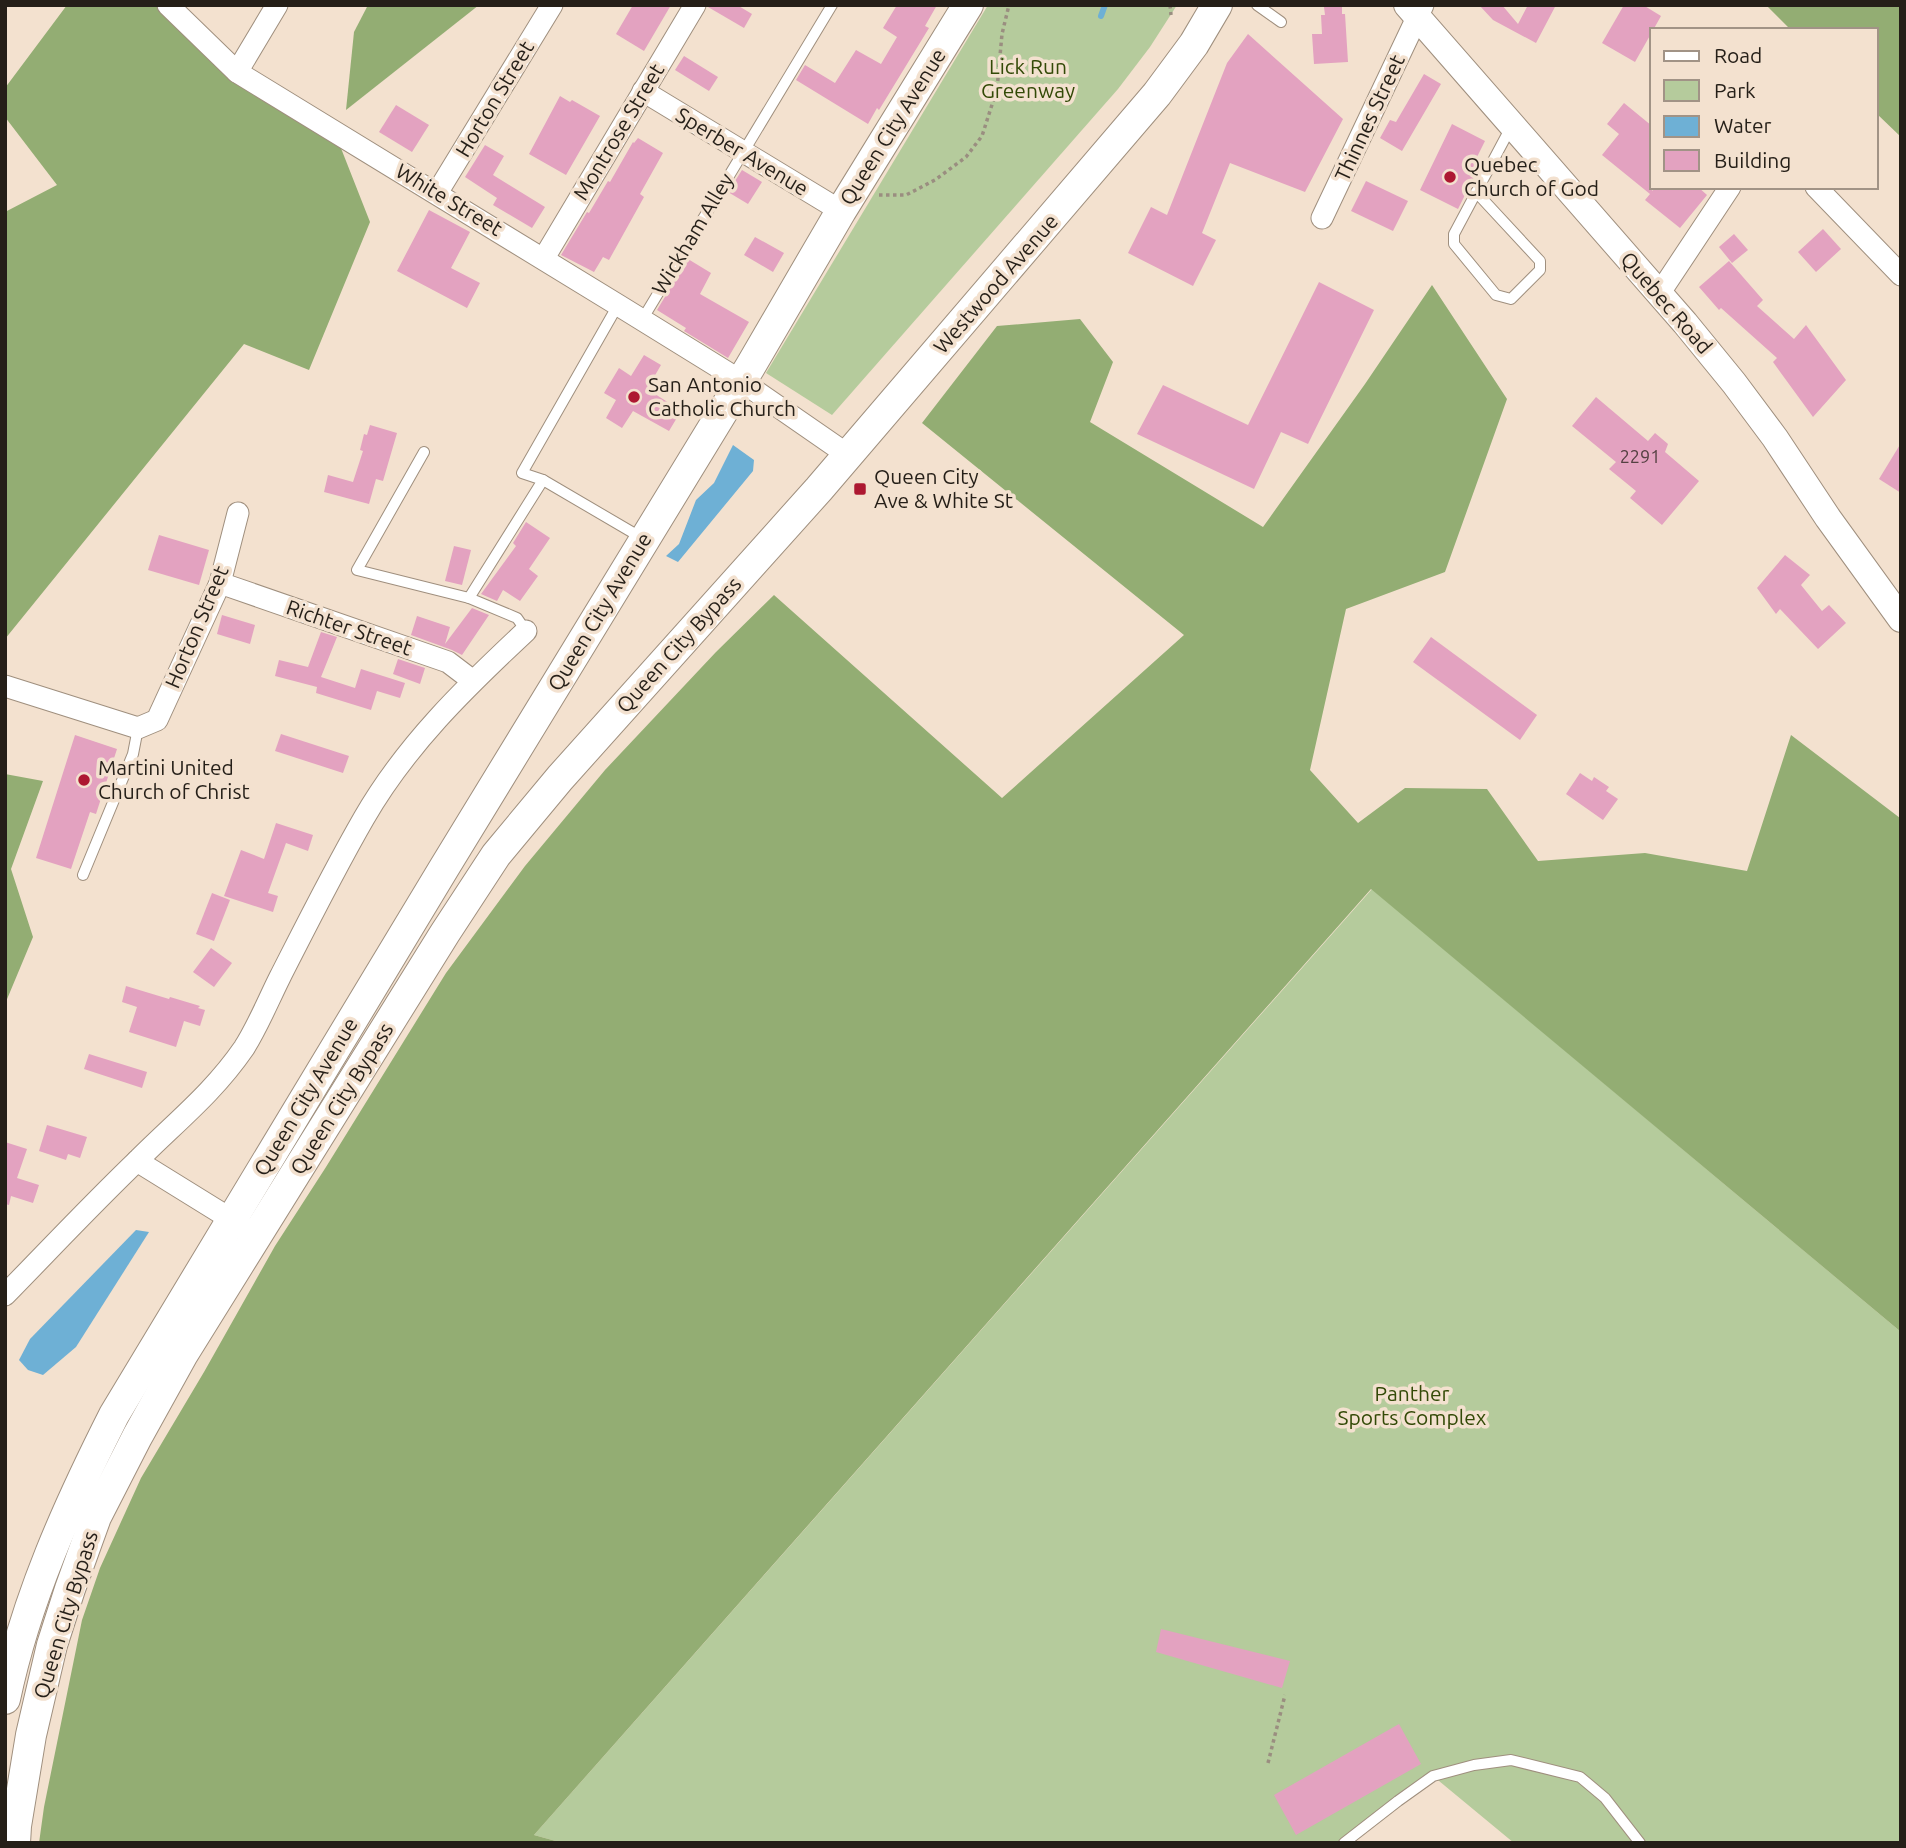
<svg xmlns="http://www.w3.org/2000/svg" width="1906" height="1848" font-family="Ubuntu,sans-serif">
<rect width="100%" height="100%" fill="#f3e1cf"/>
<g fill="#b5cb9c">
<path d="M 988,5 L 1177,5 L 1150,47 L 1118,89 L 832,415 L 766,373 Z"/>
<path d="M 1372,889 L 1901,1332 L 1901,1843 L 1514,1843 L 1433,1776 L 1344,1843 L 563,1843 L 534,1835 Z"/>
</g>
<g fill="#93ad73">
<path d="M 67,5 L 168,5 L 335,133 L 370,222 L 309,370 L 244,344 L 5,639 L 5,212 L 57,185 L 5,117 L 5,88 Z"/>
<path d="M 368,5 L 479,5 L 346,110 L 354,32 Z"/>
<path d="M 1766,5 L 1901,5 L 1901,137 L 1876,113 L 1876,30 L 1791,30 Z"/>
<path d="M 1432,285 L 1507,399 L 1445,572 L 1346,609 L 1310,770 L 1358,823 L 1405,788 L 1487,789 L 1538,861 L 1645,853 L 1747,871 L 1791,735 L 1900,818 L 1901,1332 L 1371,889 L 534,1835 L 563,1843 L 39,1843 L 44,1807 L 82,1620 L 100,1568 L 141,1478 L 204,1372 L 275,1246 L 326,1167 L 446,973 L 525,866 L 605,770 L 716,652 L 774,595 L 1002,798 L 1184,635 L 922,423 L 997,326 L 1080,319 L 1113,362 L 1090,422 L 1263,527 L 1365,384 Z"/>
<path d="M 5,774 L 43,781 L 11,869 L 33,937 L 5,1004 Z"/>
</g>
<g fill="#6eb0d5">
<path d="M 733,445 L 754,460 L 753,471 L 678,562 L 666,556 L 679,544 L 696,500 L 714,483 Z"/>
<path d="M 136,1230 L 149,1232 L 76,1347 L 43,1375 L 28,1370 L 19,1360 L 30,1339 Z"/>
</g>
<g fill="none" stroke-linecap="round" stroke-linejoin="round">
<path stroke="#6eb0d5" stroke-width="6" d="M 1101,16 L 1105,5"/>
</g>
<g fill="#e3a2c0">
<path d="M 633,5 L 671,5 L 644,51 L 616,34 Z"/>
<path d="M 708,5 L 737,5 L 752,14 L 744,28 L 708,7 Z"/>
<path d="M 897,5 L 937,5 L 925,26 L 929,28 L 879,110 L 877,108 L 868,124 L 796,80 L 805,65 L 835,83 L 856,50 L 881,64 L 897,37 L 883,28 Z"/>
<path d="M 1479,5 L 1502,5 L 1518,24 L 1528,5 L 1556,5 L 1536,43 L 1493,20 Z"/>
<path d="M 1624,5 L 1643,5 L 1661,16 L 1635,62 L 1602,43 Z"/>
<path d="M 1342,6 L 1342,14 L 1345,14 L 1348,62 L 1314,64 L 1312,34 L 1322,34 L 1321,15 L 1325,15 L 1324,7 Z"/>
<path d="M 1248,34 L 1343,119 L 1305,192 L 1230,163 L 1202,233 L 1216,240 L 1193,286 L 1128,253 L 1151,207 L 1167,215 L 1227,63 Z"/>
<path d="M 684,56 L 718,77 L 709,91 L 675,70 Z"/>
<path d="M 1424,74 L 1441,84 L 1402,151 L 1380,138 L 1390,120 L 1396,122 Z"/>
<path d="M 560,96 L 570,102 L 572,100 L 600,116 L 566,175 L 529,154 Z"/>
<path d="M 1624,103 L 1652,126 L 1652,191 L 1656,187 L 1698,187 L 1707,195 L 1680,228 L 1645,200 L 1650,194 L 1602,155 L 1619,134 L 1607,124 Z"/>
<path d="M 396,105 L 429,125 L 412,152 L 379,132 Z"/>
<path d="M 1452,124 L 1485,141 L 1475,161 L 1481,163 L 1458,209 L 1420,190 Z"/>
<path d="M 638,138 L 663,153 L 640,194 L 644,197 L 609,260 L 603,257 L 594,272 L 561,255 L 587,212 L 589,213 L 608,181 L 610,182 L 633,142 L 634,143 Z"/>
<path d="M 485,145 L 504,156 L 493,175 L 545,207 L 532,228 L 493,205 L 497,198 L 465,177 Z"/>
<path d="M 742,170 L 762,182 L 748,204 L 728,192 Z"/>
<path d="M 1366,181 L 1408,201 L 1393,231 L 1351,211 Z"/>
<path d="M 429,210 L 470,232 L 451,268 L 480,283 L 467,308 L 397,271 Z"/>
<path d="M 1823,229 L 1841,249 L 1816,272 L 1798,252 Z"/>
<path d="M 1734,234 L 1748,250 L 1732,263 L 1719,247 Z"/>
<path d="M 755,237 L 784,253 L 773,272 L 744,255 Z"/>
<path d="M 688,259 L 711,273 L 700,294 L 749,322 L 728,358 L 684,331 L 686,328 L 657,310 Z"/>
<path d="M 1729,261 L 1763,300 L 1757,306 L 1794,339 L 1806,325 L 1846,380 L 1813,417 L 1773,362 L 1777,358 L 1721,308 L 1719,310 L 1699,287 Z"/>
<path d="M 1319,282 L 1374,310 L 1308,444 L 1281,432 L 1254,489 L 1137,434 L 1163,385 L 1248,425 Z"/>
<path d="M 644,355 L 661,365 L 647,389 L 677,408 L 674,414 L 678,416 L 669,431 L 633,411 L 622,428 L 606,418 L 616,400 L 604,393 L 619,368 L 631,376 Z"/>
<path d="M 1596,397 L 1648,441 L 1655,433 L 1668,444 L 1665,452 L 1699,481 L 1662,525 L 1630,498 L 1636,491 L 1609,469 L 1616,462 L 1572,426 Z"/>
<path d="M 370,425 L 397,433 L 383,481 L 376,479 L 369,504 L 324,492 L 328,475 L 353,482 L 363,451 L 360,450 L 364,434 L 367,435 Z"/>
<path d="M 1901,443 L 1901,493 L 1879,479 Z"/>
<path d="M 526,522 L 550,538 L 529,569 L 538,576 L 520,601 L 503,590 L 497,601 L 481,594 L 516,546 L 513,543 Z"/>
<path d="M 159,535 L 209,550 L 199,585 L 148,570 Z"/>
<path d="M 454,546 L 471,550 L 462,585 L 445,581 Z"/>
<path d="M 1785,555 L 1810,575 L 1801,585 L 1822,611 L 1829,605 L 1846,623 L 1818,649 L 1780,609 L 1776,614 L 1757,588 Z"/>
<path d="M 472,608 L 489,615 L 462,655 L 452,650 L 411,635 L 417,616 L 450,627 L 445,644 Z"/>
<path d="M 222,615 L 255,625 L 250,644 L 217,634 Z"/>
<path d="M 321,632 L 337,637 L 321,677 L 355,688 L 361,669 L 405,683 L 400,698 L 377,691 L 371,710 L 316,693 L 317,687 L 275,676 L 279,660 L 308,667 Z"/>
<path d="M 1431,637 L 1537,715 L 1520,740 L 1413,662 Z"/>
<path d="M 398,659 L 425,668 L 420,684 L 393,674 Z"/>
<path d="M 281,734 L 349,756 L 343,773 L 275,751 Z"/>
<path d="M 75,735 L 117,749 L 96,814 L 90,812 L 71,869 L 36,858 Z"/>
<path d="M 1580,773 L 1592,781 L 1594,777 L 1609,787 L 1606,791 L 1618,799 L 1603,820 L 1566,794 Z"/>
<path d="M 276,823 L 313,835 L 308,851 L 286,843 L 268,893 L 278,896 L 273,912 L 224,896 L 241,850 L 264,859 Z"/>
<path d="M 212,893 L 230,900 L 214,941 L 196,934 Z"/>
<path d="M 211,948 L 232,963 L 214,987 L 193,972 Z"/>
<path d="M 126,986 L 169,999 L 170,997 L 200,1006 L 198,1008 L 205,1010 L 200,1026 L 184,1021 L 176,1047 L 129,1032 L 137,1007 L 122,1002 Z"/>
<path d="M 89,1054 L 147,1072 L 142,1088 L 84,1069 Z"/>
<path d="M 47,1125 L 87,1137 L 80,1158 L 68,1154 L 66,1160 L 39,1151 Z"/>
<path d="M 5,1142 L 27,1149 L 17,1178 L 39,1185 L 33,1203 L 11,1196 L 9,1205 L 5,1204 Z"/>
<path d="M 1161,1629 L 1290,1661 L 1282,1688 L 1156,1652 Z"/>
<path d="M 1399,1724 L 1421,1764 L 1296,1835 L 1274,1795 Z"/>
</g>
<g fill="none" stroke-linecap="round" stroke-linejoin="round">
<g stroke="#9f8f7e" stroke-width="12">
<g id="service">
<path d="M 1257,5 L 1281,22"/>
<path d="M 1476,192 L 1540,261 L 1540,270 L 1511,299 L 1496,295 L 1454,244 L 1454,234 L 1511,127"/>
<path d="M 618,305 L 522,473 L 543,480 L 642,538"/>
<path d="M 642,320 L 832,5"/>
<path d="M 424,452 L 357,570 L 469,598 L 517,618 L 526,631"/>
<path d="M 469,598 L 543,480"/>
<path d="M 83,875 L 133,754 L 138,728"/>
<path d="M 1344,1843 L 1398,1801 L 1433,1776 L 1474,1765 L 1511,1760 L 1580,1777 L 1605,1798 L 1640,1843"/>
</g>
</g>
<g stroke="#9f8f7e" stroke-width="23">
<g id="minor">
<path d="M 168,5 L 237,72 L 618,305 L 741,381 L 848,455"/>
<path d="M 237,72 L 277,5"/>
<path d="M 643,91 L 841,211"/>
<path d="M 1816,187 L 1901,275"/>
<path d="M 437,193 L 552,5"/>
<path d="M 1322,218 L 1423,5"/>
<path d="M 544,258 L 695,5"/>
<path d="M 1659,294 L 1730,187"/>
<path d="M 220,583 L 448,662 L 473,681"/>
<path d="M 5,686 L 138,728 L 157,720 L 220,583 L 238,513"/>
<path d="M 137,1161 L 242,1226"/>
<path d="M 5,1295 C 50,1249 93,1203 139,1159 C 177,1121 213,1093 244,1048 C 258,1026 268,1001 280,977 C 307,924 334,870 364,818 C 406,745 465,688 526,631"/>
</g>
</g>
<g stroke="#9f8f7e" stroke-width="28">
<path id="tertiary" d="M 1407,5 L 1685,323 L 1734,383 L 1775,438 L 1828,518 L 1901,619"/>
</g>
<g stroke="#9f8f7e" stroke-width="32">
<g id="secondary">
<path d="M 5,1699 C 26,1599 68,1506 114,1415 L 444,868 L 750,367 L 841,211 L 968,5"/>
<path d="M 15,1843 L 16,1826 L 31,1735 L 52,1645 L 70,1589 L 96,1517 L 137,1437 L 183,1354 L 445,933 L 496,855 L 560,778 L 819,489 L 1157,94 L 1194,44 L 1217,5"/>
</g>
</g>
<g stroke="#9a8e80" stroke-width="3.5" stroke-dasharray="3.5 3.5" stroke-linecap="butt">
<path d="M 1170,5 L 1171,15"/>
<path d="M 879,195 L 906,195 L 935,180 L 966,157 L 982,136 L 997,89 L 1002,34 L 1009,5"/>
<path d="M 1268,1763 L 1285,1695"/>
</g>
<use href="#service" stroke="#fff" stroke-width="10"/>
<use href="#minor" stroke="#fff" stroke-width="21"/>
<use href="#tertiary" stroke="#fff" stroke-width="26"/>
<use href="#secondary" stroke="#fff" stroke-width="30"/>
</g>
<g fill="#ad1831" stroke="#f3e1cf" stroke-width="2.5">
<circle cx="1450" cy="177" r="7"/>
<circle cx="634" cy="397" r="7"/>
<rect x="853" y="482" width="14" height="14" rx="3.5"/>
<circle cx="84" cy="780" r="7"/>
</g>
<g text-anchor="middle" stroke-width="7" stroke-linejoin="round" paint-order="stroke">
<g font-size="18" fill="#544042">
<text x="1640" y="463">2291</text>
</g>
<g font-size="21" fill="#334a07" stroke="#f3e1cf">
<text x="1028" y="74">Lick Run<tspan x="1028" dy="24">Greenway</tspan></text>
<text x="1412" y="1401">Panther<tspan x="1412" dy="24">Sports Complex</tspan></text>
</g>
<g font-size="21" fill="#251f18" stroke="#f3e1cf">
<text transform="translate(495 99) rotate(-59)" y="7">Horton Street</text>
<text transform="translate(1370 118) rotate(-65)" y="7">Thinnes Street</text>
<text transform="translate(893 127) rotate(-58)" y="7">Queen City Avenue</text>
<text transform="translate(619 132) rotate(-59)" y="7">Montrose Street</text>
<text transform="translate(742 152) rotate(31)" y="7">Sperber Avenue</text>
<text transform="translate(449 200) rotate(31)" y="7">White Street</text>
<text transform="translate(693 234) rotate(-59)" y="7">Wickham Alley</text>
<text transform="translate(996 284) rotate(-49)" y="7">Westwood Avenue</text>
<text transform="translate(1666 303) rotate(49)" y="7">Quebec Road</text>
<text transform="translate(600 612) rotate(-59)" y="7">Queen City Avenue</text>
<text transform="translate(197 627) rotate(-67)" y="7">Horton Street</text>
<text transform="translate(349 628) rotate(19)" y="7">Richter Street</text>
<text transform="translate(679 645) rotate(-48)" y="7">Queen City Bypass</text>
<text transform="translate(306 1097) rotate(-59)" y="7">Queen City Avenue</text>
<text transform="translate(342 1099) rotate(-58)" y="7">Queen City Bypass</text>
<text transform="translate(66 1615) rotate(-73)" y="7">Queen City Bypass</text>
</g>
<g font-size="21" fill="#251f18" stroke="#f3e1cf" text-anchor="start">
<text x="1464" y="172">Quebec<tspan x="1464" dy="24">Church of God</tspan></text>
<text x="648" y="392">San Antonio<tspan x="648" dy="24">Catholic Church</tspan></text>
<text x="874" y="484">Queen City<tspan x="874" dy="24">Ave &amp; White St</tspan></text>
<text x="98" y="775">Martini United<tspan x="98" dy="24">Church of Christ</tspan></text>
</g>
</g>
<rect width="1906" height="1848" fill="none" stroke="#251f18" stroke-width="14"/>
<rect x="1650" y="28" width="228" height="161" fill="#f3e1cf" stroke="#a19386" stroke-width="2"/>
<rect x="1664" y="51" width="35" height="10" fill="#ffffff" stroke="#a19386" stroke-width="2"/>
<text x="1714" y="63" font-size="21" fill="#251f18">Road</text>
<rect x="1664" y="80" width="35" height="21" fill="#b5cb9c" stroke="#a19386" stroke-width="2"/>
<text x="1714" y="98" font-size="21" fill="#251f18">Park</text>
<rect x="1664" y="116" width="35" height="21" fill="#6eb0d5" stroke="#a19386" stroke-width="2"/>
<text x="1714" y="133" font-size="21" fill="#251f18">Water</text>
<rect x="1664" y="150" width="35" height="21" fill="#e3a2c0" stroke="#a19386" stroke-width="2"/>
<text x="1714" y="168" font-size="21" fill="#251f18">Building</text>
</svg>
